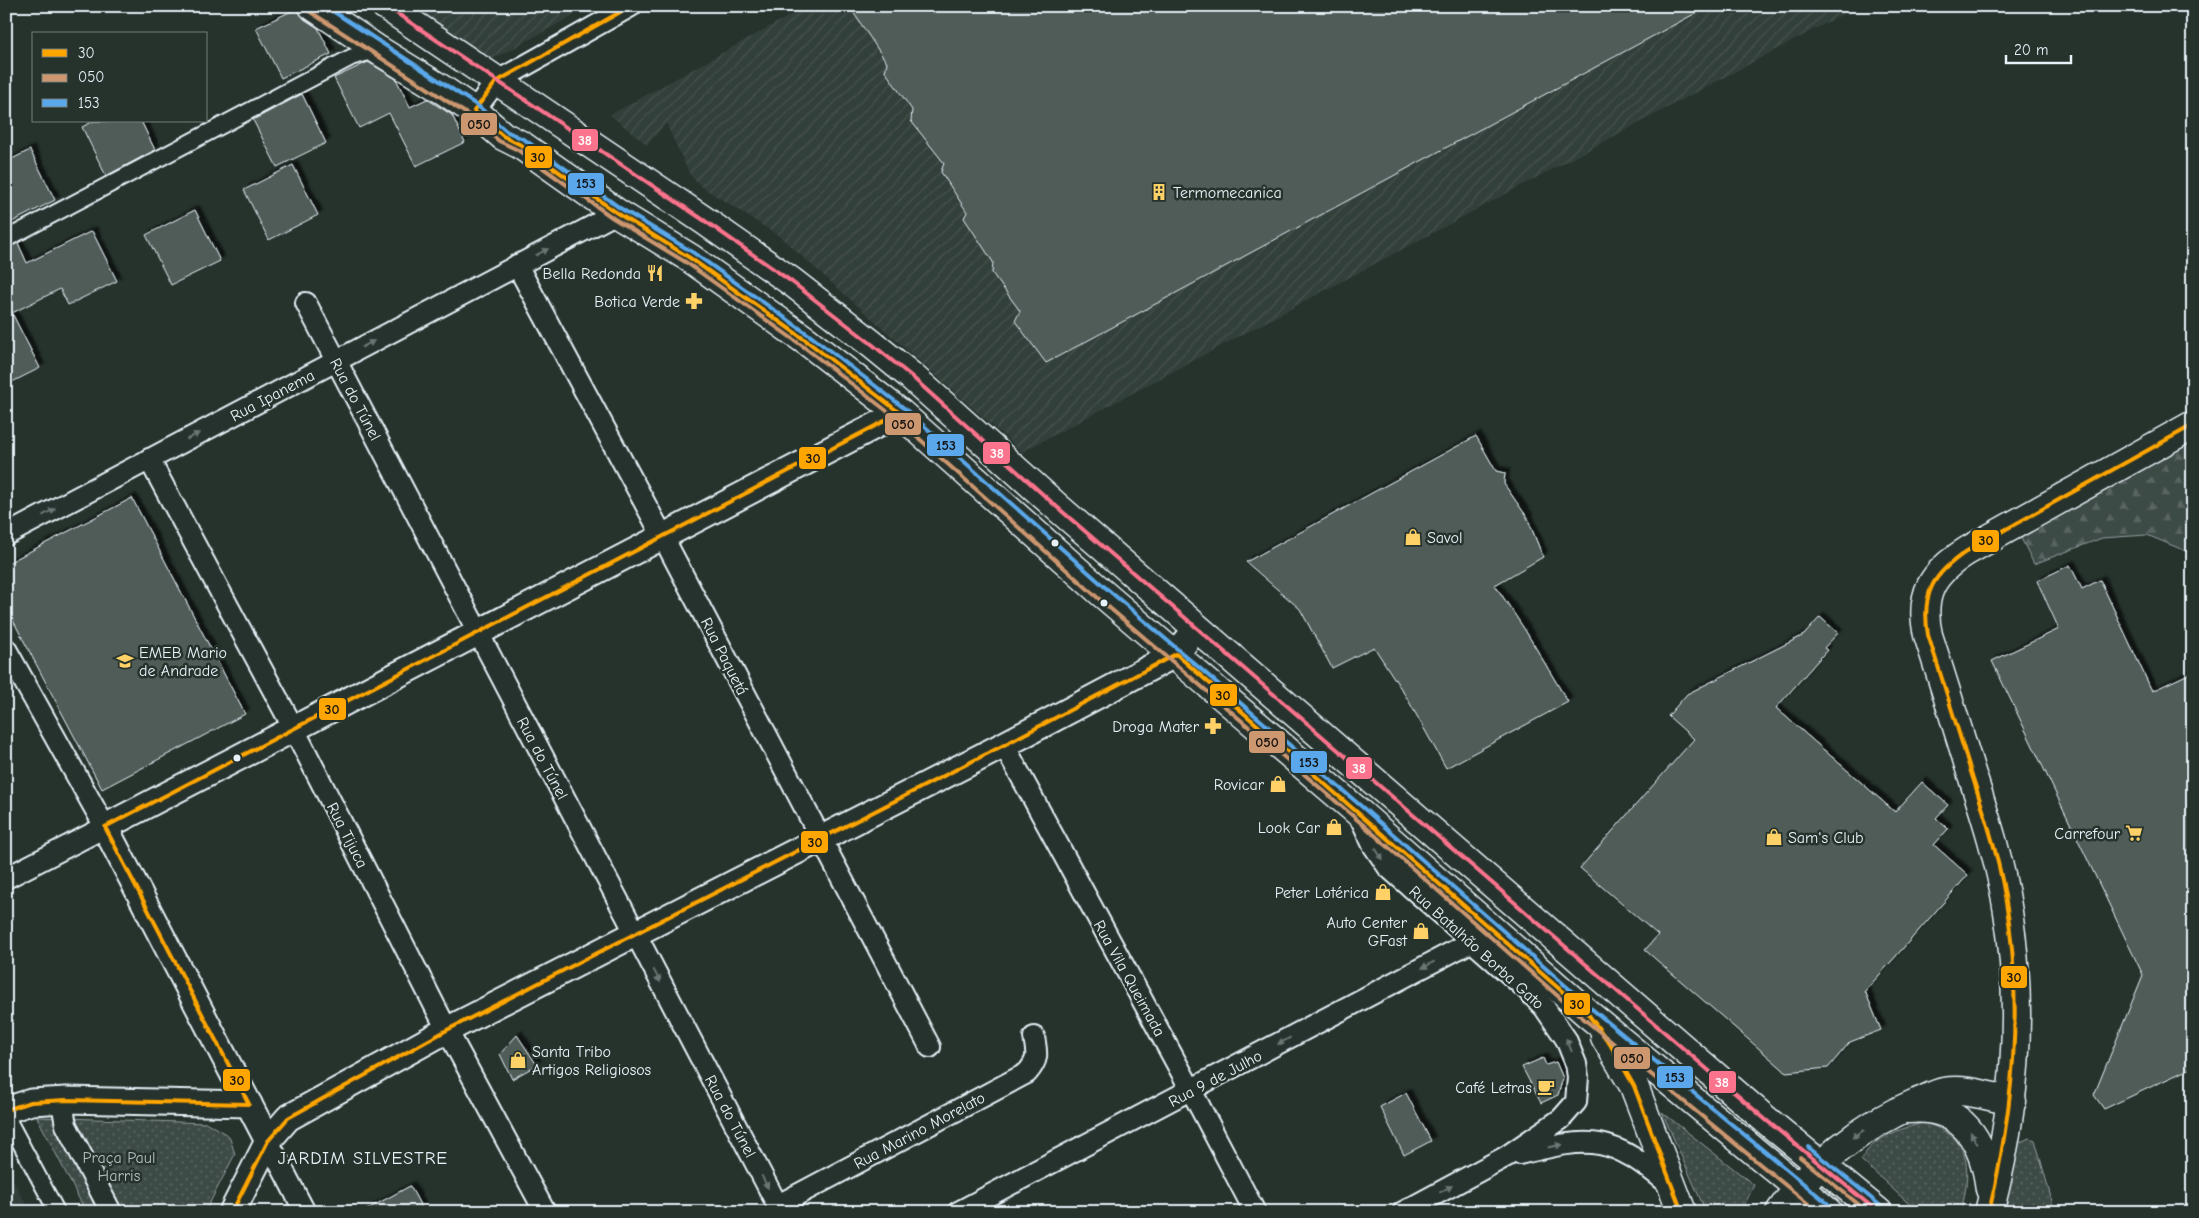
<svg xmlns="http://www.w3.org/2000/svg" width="2199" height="1218" font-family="'Comic Neue',sans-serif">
<defs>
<pattern id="industrial-furrows" width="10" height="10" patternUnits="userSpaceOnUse" patternTransform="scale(1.25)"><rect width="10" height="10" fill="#333f3a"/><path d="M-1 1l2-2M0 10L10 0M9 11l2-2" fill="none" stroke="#47524e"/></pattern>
<pattern id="grass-dots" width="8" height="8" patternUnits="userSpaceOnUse" patternTransform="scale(1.25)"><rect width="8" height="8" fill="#3e4b47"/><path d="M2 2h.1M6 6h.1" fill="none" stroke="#5a6562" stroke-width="1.8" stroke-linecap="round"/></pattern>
<pattern id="forest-firs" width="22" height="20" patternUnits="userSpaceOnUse" patternTransform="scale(1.25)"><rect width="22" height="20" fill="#3e4b47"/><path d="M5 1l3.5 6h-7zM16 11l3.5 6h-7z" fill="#5a6562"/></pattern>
<filter id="shadow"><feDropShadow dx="4.5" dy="-4.5" stdDeviation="1" flood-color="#0009"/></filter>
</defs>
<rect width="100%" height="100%" fill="#26332d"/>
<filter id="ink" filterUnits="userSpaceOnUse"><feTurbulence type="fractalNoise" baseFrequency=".02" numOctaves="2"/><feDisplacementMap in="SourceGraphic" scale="10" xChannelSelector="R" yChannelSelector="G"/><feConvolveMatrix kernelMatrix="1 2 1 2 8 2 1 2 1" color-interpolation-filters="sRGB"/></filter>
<g filter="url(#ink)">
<path fill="#333f3a" d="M 6,1166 L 30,1212 L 6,1212 Z"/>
<g fill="url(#industrial-furrows)">
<path d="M 403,6 L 591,6 L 484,64 Z"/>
<path d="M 807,6 L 1858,6 L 1022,452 L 779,236 L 702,187 L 690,175 L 666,123 L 647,145 L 610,115 Z"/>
</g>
<g fill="url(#grass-dots)" stroke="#939ea0">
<path d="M 1662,1112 L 1754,1185 L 1741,1212 L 1706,1212 Z"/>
<path d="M 37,1117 L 207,1123 L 229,1136 L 235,1154 L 205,1212 L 86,1212 Z"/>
<path d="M 1924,1123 C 1973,1136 1971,1170 1961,1212 L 1918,1212 L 1861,1160 C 1872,1138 1901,1128 1924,1123 Z"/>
<path d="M 2029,1138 L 2035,1140 L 2055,1212 L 2000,1212 L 2017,1144 Z"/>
</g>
<path fill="url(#forest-firs)" stroke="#939ea0" d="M 2193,442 L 2193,554 L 2147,535 L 2102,538 L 2034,564 L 2020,536 Z"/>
<g fill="#505c59" stroke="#e8f1f8" filter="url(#shadow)">
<path d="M 849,6 L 1709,6 L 1046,363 L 1015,321 L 1020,311 L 992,273 L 993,262 L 964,218 L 967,212 L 941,172 L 944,163 L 911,121 L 912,110 L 885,71 L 887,63 Z"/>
<path d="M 298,8 L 304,19 L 318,28 L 331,54 L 281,78 L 256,28 Z"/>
<path d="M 368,62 L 396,79 L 410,107 L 427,99 L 452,115 L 465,142 L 416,166 L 389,113 L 359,128 L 334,78 Z"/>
<path d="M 302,94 L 326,143 L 277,167 L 253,120 Z"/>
<path d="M 94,121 L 141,121 L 155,150 L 106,176 L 82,127 Z"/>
<path d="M 30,150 L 55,200 L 8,224 L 9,227 L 6,228 L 6,162 Z"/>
<path d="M 293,165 L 318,215 L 269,240 L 244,190 Z"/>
<path d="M 195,210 L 220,261 L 171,285 L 146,235 Z"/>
<path d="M 92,231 L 117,281 L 68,305 L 60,289 L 12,313 L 40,368 L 6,385 L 6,248 L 18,243 L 27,263 Z"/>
<path d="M 1476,436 L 1496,471 L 1505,473 L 1504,484 L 1527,517 L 1543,557 L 1495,585 L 1525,630 L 1568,702 L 1446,768 L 1407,698 L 1374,647 L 1332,668 L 1300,609 L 1246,562 Z"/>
<path d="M 132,498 L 245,714 L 102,789 L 6,607 L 6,564 Z"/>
<path d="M 2070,565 L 2082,589 L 2100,580 L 2152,691 L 2193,672 L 2193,1067 L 2104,1109 L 2094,1095 L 2143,975 L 1992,661 L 2059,629 L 2037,581 Z"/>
<path d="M 1820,617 L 1838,633 L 1824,648 L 1827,650 L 1776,708 L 1895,812 L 1922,782 L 1948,805 L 1936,818 L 1948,829 L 1934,845 L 1968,875 L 1865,991 L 1881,1030 L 1850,1042 L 1828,1068 L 1786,1072 L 1645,950 L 1658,935 L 1580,868 L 1694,739 L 1668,716 L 1687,694 L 1804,635 Z"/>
<path d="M 517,1035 L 537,1065 L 512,1079 L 500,1054 Z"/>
<path d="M 1543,1058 L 1546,1065 L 1556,1062 L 1563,1078 L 1558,1095 L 1541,1103 L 1522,1067 Z"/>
<path d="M 1406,1093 L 1431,1141 L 1404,1155 L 1380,1107 Z"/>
<path d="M 410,1186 L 424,1212 L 362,1212 Z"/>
</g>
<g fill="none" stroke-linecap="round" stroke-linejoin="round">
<g stroke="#e8f1f8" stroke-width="19">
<g id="pedestrian">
<path d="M 6,239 L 352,57 L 378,50"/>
<path d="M 6,1116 L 57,1212"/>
</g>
</g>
<g stroke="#e8f1f8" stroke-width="24">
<g id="minor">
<path d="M 474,111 L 496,82 L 631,6"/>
<path d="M 517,265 L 663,537 L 930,1047"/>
<path d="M 306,303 L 781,1212"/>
<path d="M 149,459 L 294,729 L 447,1030 L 545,1212"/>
<path d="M 6,535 L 617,213"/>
<path d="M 6,649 L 105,827 L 6,878"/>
<path d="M 1004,745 L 1191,1090 L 1255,1212"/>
<path d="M 1361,819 L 1373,845 L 1388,867 L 1525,988 L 1544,1007 L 1566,1039 L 1576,1064 L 1578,1077 L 1576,1102 L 1561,1119 L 1507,1156 L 1403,1212"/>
<path d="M 66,1100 L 64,1114 L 66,1125 L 111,1212"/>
<path d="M 268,1141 L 305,1212"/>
<path d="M 1519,1154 C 1594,1136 1610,1135 1671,1186"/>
<path d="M 778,1205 L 1027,1073 C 1039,1059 1037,1054 1034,1037"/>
<path d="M 958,1212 L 1471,942"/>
</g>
</g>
<g stroke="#e8f1f8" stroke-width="29">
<g id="tertiary">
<path d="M 6,1110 L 31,1102 L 66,1100 L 249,1104"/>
<path d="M 268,1141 L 105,827 L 900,413"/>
<path d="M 232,1212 L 268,1141 L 288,1118 L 447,1030 L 1004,745 L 1176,654 L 1197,628"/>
</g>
</g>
<g stroke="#e8f1f8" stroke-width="31">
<g id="primary">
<path d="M 313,6 L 378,50 L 443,90 L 474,111 L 503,136 L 521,145 L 617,213 L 690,258 L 808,342 L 900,413 L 1102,593 L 1357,811 L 1588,1014 L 1828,1212"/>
<path d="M 386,6 L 705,221 L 792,282 L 873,345 L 911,376 L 1057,507 L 1766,1120 L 1878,1212"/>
<path d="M 1605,1037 L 1634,1086 L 1682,1212"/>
<path d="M 1908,1109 C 1962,1103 1984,1141 1990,1189"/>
<path d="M 1780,1212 C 1814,1164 1861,1126 1916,1103 C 1925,1100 1934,1094 1944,1092 C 1966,1088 1991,1097 2012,1101"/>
<path d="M 1989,1212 C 2015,1114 2024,1012 2008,912 C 2001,865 1986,818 1971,772 C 1957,727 1943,681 1928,635 C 1919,594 1932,573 1967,551 L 2193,425"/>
</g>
</g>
<use href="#pedestrian" stroke="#26332d" stroke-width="15"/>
<use href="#minor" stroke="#26332d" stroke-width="20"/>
<use href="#tertiary" stroke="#26332d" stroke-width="25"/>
<use href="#primary" stroke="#26332d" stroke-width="28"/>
<g stroke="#26332d" stroke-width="8">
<g id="bus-1">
<path d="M 6,1110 L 31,1102 L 66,1100 L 249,1104 L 105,827 L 900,413 L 808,342 L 690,258 L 617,213 L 521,145 L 503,136 L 474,111 L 496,82 L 631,6"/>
<path d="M 232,1212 L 268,1141 L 288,1118 L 447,1030 L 1004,745 L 1176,654 L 1588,1014 L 1610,1044 L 1634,1086 L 1682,1212"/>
<path d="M 1989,1212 C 2014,1108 2024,1003 2005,896 C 1998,854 1984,813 1971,772 C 1957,727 1943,681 1928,635 C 1921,593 1933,574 1967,551 L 2193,425"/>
</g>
</g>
<g stroke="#26332d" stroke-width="8">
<g id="bus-2">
<path d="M 309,11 L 470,116 L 499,141 L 518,150 L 613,218 L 687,263 L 804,347 L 896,418 L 1098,598 L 1353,816 L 1584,1019 L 1818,1212"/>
<path d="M 1800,1157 L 1868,1212"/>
</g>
</g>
<g stroke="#26332d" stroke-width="8">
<g id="bus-3">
<path d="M 325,6 L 478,106 L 506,131 L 525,140 L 620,208 L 694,253 L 812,337 L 904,408 L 1106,588 L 1361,806 L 1592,1009 L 1832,1207"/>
<path d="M 1808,1147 L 1882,1207"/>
</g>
</g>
<g stroke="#26332d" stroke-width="8">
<path id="bus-4" d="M 386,6 L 705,221 L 792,282 L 873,345 L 911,376 L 1057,507 L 1766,1120 L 1878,1212"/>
</g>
<use href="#bus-1" stroke="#ffa500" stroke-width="4"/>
<use href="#bus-2" stroke="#cd976f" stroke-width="4"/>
<use href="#bus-3" stroke="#5aa8eb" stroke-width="4"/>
<use href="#bus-4" stroke="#fc738d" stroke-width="4"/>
</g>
<defs><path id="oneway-solid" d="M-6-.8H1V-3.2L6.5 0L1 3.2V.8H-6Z" transform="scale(1.25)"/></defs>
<g fill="#6a7674">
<use href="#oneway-solid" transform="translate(542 252) rotate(-28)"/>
<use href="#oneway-solid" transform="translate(368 344) rotate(-28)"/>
<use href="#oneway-solid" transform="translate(193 436) rotate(-28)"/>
<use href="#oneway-solid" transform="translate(49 512) rotate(-28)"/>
<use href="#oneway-solid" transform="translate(1379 854) rotate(56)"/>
<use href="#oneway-solid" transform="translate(1428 965) rotate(152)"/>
<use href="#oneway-solid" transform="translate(657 976) rotate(62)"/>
<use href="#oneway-solid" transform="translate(1284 1041) rotate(152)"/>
<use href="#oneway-solid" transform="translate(1569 1045) rotate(-113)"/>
<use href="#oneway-solid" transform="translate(1858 1134) rotate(146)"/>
<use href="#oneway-solid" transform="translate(1974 1138) rotate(-121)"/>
<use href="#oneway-solid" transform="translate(1555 1146) rotate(-12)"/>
<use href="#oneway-solid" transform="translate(765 1182) rotate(62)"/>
<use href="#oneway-solid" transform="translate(1446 1189) rotate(-28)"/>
</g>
</g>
<defs>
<g id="building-bare" transform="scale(1.35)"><path d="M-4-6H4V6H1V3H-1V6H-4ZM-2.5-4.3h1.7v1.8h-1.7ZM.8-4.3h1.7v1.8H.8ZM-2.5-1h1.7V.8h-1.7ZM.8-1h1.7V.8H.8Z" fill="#ffd166" stroke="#26332d" stroke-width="2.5" paint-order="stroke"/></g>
<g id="restaurant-bare" transform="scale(1.35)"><path d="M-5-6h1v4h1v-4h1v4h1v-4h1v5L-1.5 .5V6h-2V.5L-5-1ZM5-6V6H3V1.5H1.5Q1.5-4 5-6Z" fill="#ffd166" stroke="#26332d" stroke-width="2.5" paint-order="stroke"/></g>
<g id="pharmacy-bare" transform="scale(1.35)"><path d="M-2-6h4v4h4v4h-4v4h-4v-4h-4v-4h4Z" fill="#ffd166" stroke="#26332d" stroke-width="2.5" paint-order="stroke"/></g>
<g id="shop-bare" transform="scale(1.35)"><path d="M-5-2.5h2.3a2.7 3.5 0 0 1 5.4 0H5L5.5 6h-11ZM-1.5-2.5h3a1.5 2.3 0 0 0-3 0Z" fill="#ffd166" stroke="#26332d" stroke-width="2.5" paint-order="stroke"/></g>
<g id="school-bare" transform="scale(1.35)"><path d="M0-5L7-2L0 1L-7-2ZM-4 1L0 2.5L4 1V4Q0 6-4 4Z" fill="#ffd166" stroke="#26332d" stroke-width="2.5" paint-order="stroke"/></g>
<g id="supermarket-bare" transform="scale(1.35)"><path d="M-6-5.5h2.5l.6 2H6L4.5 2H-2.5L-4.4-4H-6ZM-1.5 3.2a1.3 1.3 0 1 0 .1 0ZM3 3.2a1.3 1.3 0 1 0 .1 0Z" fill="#ffd166" stroke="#26332d" stroke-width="2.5" paint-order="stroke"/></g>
<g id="cafe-bare" transform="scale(1.35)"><path d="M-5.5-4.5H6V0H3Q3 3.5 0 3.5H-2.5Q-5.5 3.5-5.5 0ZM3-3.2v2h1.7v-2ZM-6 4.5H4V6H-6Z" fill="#ffd166" stroke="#26332d" stroke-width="2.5" paint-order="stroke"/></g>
</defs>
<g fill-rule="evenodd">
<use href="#building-bare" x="1159" y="192"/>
<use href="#restaurant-bare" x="655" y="273"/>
<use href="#pharmacy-bare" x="694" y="301"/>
<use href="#shop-bare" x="1413" y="537"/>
<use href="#school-bare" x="125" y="661"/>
<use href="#pharmacy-bare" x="1213" y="726"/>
<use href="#shop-bare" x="1278" y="784"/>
<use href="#shop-bare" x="1334" y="827"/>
<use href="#supermarket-bare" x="2134" y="833"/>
<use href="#shop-bare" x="1774" y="837"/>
<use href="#shop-bare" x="1383" y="892"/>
<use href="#shop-bare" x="1421" y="931"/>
<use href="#shop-bare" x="518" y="1060"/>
<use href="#cafe-bare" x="1546" y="1087"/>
</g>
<g fill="#e8f1f8" stroke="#26332d" stroke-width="2">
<circle cx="1055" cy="543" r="4.5"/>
<circle cx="1104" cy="603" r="4.5"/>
<circle cx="237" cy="758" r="4.5"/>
</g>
<g text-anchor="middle" stroke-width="5" stroke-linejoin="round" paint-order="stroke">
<g font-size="16" fill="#e8f1f8" stroke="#26332d" text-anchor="end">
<text x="1173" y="198" text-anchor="start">Termomecanica</text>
<text x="641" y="279">Bella Redonda</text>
<text x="680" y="307">Botica Verde</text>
<text x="1427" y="543" text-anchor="start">Savol</text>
<text x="139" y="658" text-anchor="start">EMEB Mario<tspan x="139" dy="18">de Andrade</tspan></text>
<text x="1199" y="732">Droga Mater</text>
<text x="1264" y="790">Rovicar</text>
<text x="1320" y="833">Look Car</text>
<text x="2120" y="839">Carrefour</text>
<text x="1788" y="843" text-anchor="start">Sam's Club</text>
<text x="1369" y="898">Peter Lotérica</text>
<text x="1407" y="928">Auto Center<tspan x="1407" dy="18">GFast</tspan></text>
<text x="532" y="1057" text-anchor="start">Santa Tribo<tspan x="532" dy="18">Artigos Religiosos</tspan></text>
<text x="1532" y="1093">Café Letras</text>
</g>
<g font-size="16" fill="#e8f1f8" stroke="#26332d">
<text transform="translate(272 395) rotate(-28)" y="6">Rua Ipanema</text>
<text transform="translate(356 399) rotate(62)" y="6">Rua do Túnel</text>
<text transform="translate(725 656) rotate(63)" y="6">Rua Paquetá</text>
<text transform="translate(543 758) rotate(62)" y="6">Rua do Túnel</text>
<text transform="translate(348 835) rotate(63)" y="6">Rua Tijuca</text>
<text transform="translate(1477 947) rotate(42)" y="6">Rua Batalhão Borba Gato</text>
<text transform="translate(1130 978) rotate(61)" y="6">Rua Vila Queimada</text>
<text transform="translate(1215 1078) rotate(-28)" y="6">Rua 9 de Julho</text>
<text transform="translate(731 1116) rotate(62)" y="6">Rua do Túnel</text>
<text transform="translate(919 1130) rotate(-28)" y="6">Rua Marino Morelato</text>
</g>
<g font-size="16" fill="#b5bfc3" stroke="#26332d">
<text x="119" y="1163">Praça Paul<tspan x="119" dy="18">Harris</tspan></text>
</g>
<g font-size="18" letter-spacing="1" fill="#e8f1f8" stroke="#26332d">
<text x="363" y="1164">JARDIM SILVESTRE</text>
</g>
</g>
<g stroke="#26332d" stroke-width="2">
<rect x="460" y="112" width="38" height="24" rx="5" fill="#cd976f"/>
<rect x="571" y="128" width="28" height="24" rx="5" fill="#fc738d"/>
<rect x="524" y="145" width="29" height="24" rx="5" fill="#ffa500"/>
<rect x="567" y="172" width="38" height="24" rx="5" fill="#5aa8eb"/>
<rect x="884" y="412" width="38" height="24" rx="5" fill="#cd976f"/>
<rect x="926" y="433" width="39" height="24" rx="5" fill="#5aa8eb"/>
<rect x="982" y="441" width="29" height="24" rx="5" fill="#fc738d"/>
<rect x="798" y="446" width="29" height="24" rx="5" fill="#ffa500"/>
<rect x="1971" y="529" width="29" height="24" rx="5" fill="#ffa500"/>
<rect x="1209" y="683" width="29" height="24" rx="5" fill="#ffa500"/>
<rect x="318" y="697" width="29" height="24" rx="5" fill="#ffa500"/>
<rect x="1248" y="730" width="38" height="24" rx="5" fill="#cd976f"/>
<rect x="1290" y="750" width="38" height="24" rx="5" fill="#5aa8eb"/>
<rect x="1345" y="756" width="28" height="24" rx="5" fill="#fc738d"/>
<rect x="800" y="830" width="29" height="24" rx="5" fill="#ffa500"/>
<rect x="2000" y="965" width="28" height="24" rx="5" fill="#ffa500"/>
<rect x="1563" y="992" width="28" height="24" rx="5" fill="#ffa500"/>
<rect x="1613" y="1046" width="38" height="24" rx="5" fill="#cd976f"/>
<rect x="1656" y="1065" width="38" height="24" rx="5" fill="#5aa8eb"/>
<rect x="222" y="1068" width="29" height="24" rx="5" fill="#ffa500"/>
<rect x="1708" y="1070" width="29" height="24" rx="5" fill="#fc738d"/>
</g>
<g font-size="14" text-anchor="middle" font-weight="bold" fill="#fff">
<text x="585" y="145">38</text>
<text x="997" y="458">38</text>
<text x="1359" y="773">38</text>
<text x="1722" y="1087">38</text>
</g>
<g font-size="14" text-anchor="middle" font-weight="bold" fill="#111">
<text x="479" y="129">050</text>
<text x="538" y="162">30</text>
<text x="586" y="188">153</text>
<text x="903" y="429">050</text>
<text x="946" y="450">153</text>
<text x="813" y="463">30</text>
<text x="1986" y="545">30</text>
<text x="1223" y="700">30</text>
<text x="332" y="714">30</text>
<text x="1267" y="747">050</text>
<text x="1309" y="767">153</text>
<text x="815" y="847">30</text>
<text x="2014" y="982">30</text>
<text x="1577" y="1009">30</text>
<text x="1632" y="1063">050</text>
<text x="1675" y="1082">153</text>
<text x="237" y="1085">30</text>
</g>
<rect width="2199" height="1218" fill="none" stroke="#26332d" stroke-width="25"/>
<rect x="12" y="12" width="2174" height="1193" fill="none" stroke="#e8f1f8" stroke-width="2" filter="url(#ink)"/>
<rect x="32" y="32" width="175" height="90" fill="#26332d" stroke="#747f7e"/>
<rect x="42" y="49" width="25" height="8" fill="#ffa500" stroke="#747f7e"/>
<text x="78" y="58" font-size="15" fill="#e8f1f8">30</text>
<rect x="42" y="74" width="25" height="8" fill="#cd976f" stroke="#747f7e"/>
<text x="78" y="82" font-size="15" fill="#e8f1f8">050</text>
<rect x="42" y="99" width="25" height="8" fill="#5aa8eb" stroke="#747f7e"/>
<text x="78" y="108" font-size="15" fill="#e8f1f8">153</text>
<path d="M2006 55v8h65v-8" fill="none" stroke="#e8f1f8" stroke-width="2.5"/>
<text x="2014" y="55" font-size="15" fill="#e8f1f8" stroke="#26332d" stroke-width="4" paint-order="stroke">20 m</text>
</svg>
